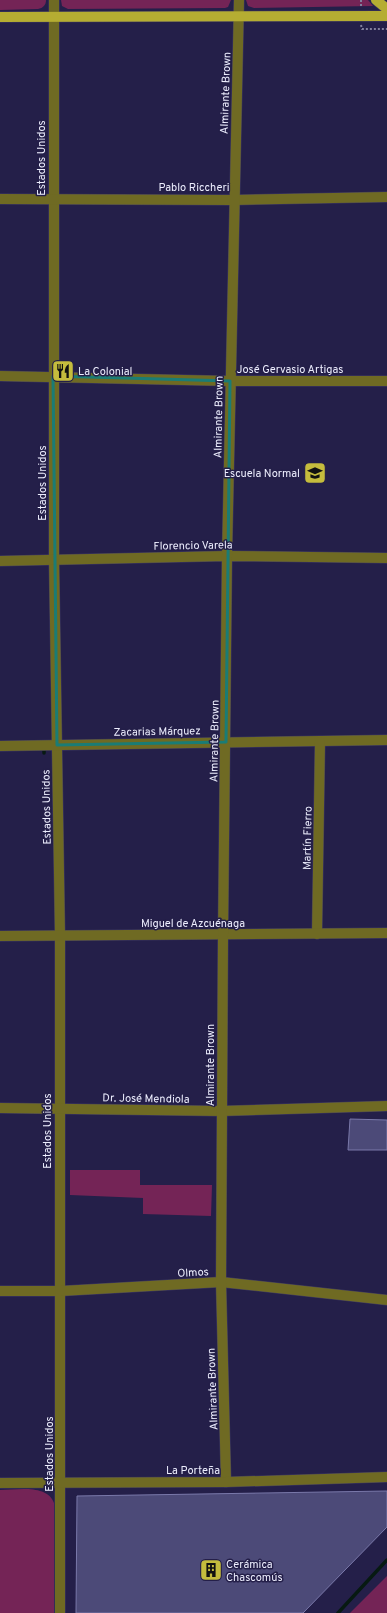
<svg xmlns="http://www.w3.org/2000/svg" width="387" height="1613" font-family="Overpass,sans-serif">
<rect width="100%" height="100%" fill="#241f49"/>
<g fill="#742456">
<path d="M 0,0 L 46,0 C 46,5 43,8 38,9 L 0,10 Z"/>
<path d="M 61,0 L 231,0 L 228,7 L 225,8 L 68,9 L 62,6 Z"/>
<path d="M 246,0 L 368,0 L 373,6 L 254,8 L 248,6 Z"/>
<path d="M 70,1170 L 140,1170 L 140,1185 L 212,1185 L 211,1216 L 143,1214 L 143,1198 L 70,1195 Z"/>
<path d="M 0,1490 C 17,1490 47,1484 54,1503 L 54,1613 L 0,1613 Z"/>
<path d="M 387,1576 L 387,1613 L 350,1613 Z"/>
</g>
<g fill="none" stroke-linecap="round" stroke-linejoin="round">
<g stroke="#071a12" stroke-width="3.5">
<path d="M 44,750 L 44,753"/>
<path d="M 338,1613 L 387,1560"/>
</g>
</g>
<g fill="#4c4a78" stroke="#7a79aa">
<path d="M 350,1119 L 387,1120 L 387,1150 L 348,1150 Z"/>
<path d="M 387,1491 L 387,1527 L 303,1613 L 76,1613 L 77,1496 Z"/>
</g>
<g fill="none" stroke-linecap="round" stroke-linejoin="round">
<g stroke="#403c62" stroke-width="11">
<g id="minor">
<path d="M 54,0 L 54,559 L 60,936 L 60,1613"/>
<path d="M 0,199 L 233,200 L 387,197"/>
<path d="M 0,376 L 230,381 L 387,381"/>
<path d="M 0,561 L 227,556 L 387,558"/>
<path d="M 0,746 L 387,740"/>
<path d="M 317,934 L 320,742"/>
<path d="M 0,936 L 387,933"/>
<path d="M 0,1108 L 221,1111 L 387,1106"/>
<path d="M 0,1291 L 61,1291 L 221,1282 L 387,1300"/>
<path d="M 226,1482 L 221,1282 L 223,936 L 227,556 L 239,0"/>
<path d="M 0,1483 L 226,1482 L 387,1477"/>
</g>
</g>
<g stroke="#403c62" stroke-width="11">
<g id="major">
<path d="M 376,0 L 387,9"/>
<path d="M 0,17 L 387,16"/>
</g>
</g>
<g stroke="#82809e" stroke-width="2" stroke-dasharray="2 2" stroke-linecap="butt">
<path d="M 361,0 L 361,7"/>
<path d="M 361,25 L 362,29 L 387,29"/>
</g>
<use href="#minor" stroke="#6f6a23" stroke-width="10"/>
<use href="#major" stroke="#b5ad32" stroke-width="10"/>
</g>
<path fill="none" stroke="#1a7c75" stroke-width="3" stroke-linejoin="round" d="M 53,376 L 230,381 L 226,742 L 57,745 Z"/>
<defs>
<g id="restaurant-square" transform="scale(1.15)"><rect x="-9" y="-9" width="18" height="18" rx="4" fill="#c5bc3d" stroke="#241f49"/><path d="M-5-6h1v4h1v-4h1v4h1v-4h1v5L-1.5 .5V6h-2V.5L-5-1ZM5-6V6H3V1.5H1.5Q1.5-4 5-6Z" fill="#111"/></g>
<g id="school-square" transform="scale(1.15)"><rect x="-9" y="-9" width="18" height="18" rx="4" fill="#c5bc3d" stroke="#241f49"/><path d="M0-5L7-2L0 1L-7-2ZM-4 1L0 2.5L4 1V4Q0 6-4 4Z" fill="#111"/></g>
<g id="building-square" transform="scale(1.15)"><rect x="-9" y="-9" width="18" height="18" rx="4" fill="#c5bc3d" stroke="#241f49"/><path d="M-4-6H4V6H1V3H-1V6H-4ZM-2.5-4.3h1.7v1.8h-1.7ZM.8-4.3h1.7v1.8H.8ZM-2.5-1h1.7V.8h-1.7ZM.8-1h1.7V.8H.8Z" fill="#111"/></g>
</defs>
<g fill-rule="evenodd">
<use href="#restaurant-square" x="63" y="371"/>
<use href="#school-square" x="315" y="473"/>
<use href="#building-square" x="211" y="1570"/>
</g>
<g text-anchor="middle" stroke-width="3" stroke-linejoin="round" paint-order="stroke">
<g font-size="11" fill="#edeefe" stroke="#241f49">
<text transform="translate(225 93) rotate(-88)" y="4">Almirante Brown</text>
<text transform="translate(41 158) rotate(-90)" y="4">Estados Unidos</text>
<text x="194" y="191">Pablo Riccheri</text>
<text x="290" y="373">José Gervasio Artigas</text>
<text transform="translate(218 417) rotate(-89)" y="4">Almirante Brown</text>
<text transform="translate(42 483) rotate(-90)" y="4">Estados Unidos</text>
<text transform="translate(193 545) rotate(-1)" y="4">Florencio Varela</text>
<text transform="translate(157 731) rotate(-1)" y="4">Zacarias Márquez</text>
<text transform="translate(214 741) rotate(-89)" y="4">Almirante Brown</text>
<text transform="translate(46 807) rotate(-91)" y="4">Estados Unidos</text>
<text transform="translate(307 838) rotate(-89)" y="4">Martín Fierro</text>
<text x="193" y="927">Miguel de Azcuénaga</text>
<text transform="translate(210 1065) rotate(-90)" y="4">Almirante Brown</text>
<text transform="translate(146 1098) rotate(1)" y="4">Dr. José Mendiola</text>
<text transform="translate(47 1131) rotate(-90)" y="4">Estados Unidos</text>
<text transform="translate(193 1272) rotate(-3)" y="4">Olmos</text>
<text transform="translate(212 1389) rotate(-92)" y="4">Almirante Brown</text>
<text transform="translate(49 1454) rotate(-90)" y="4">Estados Unidos</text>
<text x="193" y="1474">La Porteña</text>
</g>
<g font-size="11" fill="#edeefe" stroke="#241f49" text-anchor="start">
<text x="78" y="375">La Colonial</text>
<text x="300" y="477" text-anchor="end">Escuela Normal</text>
<text x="226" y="1568">Cerámica<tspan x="226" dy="13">Chascomús</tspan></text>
</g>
</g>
</svg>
